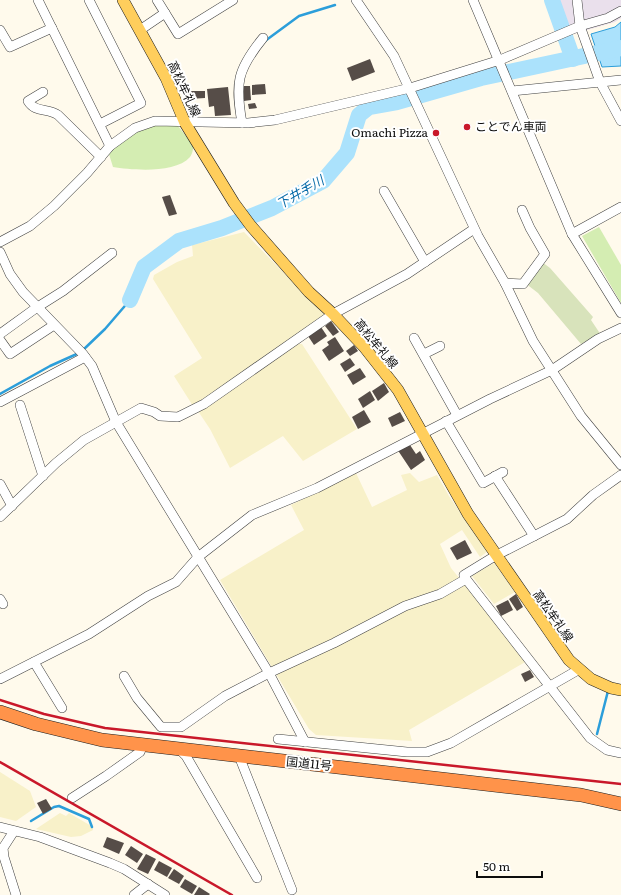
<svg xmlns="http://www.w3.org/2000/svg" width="621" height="895" font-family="Literata,'Noto Sans JP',serif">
<rect width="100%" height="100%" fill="#fffaec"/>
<path fill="#eae0ec" d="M 556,0 L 621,0 L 621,18 L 615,22 L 570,35 Z"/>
<g fill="#f8f1c9">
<path d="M 244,232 L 325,315 L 193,406 L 174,376 L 202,358 L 153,279 L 154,275 L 177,262 L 193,256 L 192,245 Z"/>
<path d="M 296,344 L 302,344 L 357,429 L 303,461 L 283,436 L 230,468 L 210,429 L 198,411 Z"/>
<path d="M 356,473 L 372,507 L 407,490 L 401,475 L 410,473 L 419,482 L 437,475 L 449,496 L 487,552 L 480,557 L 462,530 L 440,544 L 451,568 L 527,661 L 409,730 L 412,741 L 316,735 L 309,729 L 220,580 L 304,530 L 291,505 Z"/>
<path d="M 494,563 L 515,592 L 494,604 L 472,576 Z"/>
<path d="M 0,772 L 30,791 L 36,807 L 16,821 L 0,817 Z"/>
<path d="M 60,813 L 66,816 L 69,813 L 93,827 L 93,830 L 81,836 L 71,837 L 36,829 Z"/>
</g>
<g fill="#d4edb2">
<path d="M 156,124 L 178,126 L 194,146 C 193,149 192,155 190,157 C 175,174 132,170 113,167 L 108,151 L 119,140 Z"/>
<path d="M 599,227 L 621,265 L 621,303 L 582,236 Z"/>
</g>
<path fill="#d8e3bb" d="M 542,262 L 550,268 L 593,317 L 591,320 L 601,335 L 594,337 L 581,344 L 538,293 L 525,283 Z"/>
<path fill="#abe2fc" stroke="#2c9eda" d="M 621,22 L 621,66 L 602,67 L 591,34 L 615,27 Z"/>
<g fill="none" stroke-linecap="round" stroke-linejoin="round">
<g stroke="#2c9eda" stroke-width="2.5">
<path d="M 265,41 L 299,16 L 335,5"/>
<path d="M 83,350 L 105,329 L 130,300"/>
<path d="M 0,394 L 50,366 L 79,353"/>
<path d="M 597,734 L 608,691"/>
<path d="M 31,821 L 54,807 L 59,806 L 89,819 L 92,827"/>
</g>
<g stroke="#abe2fc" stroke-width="16">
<path d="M 552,0 L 573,59"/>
<path d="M 130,300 L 144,267 L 179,241 L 222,228 L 272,208 L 323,181 L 347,153 L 359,115 L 369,107 L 397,102 L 481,78 L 621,48"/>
</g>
</g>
<g fill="#564d48">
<path d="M 370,59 L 375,72 L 352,81 L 347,68 Z"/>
<path d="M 265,84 L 266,94 L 252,95 L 252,85 Z"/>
<path d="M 243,86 L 250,86 L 251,100 L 244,101 Z"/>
<path d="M 228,87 L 231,115 L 215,116 L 214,106 L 209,107 L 207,89 Z"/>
<path d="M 189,91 L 205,91 L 205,98 L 189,99 Z"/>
<path d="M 255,103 L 257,108 L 249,109 L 248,104 Z"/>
<path d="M 170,195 L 177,214 L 169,216 L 162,197 Z"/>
<path d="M 331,321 L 339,332 L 333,336 L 325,326 Z"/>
<path d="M 321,327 L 327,336 L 314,345 L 308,336 Z"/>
<path d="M 335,337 L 344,351 L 329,361 L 322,350 L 329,345 L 327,342 Z"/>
<path d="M 354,345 L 358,351 L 350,356 L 346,351 Z"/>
<path d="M 350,358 L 355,365 L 345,372 L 340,364 Z"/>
<path d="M 360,368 L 366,377 L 353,385 L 347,375 Z"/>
<path d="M 384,383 L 389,392 L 378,401 L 372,391 Z"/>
<path d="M 370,391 L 375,400 L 363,408 L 358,399 Z"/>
<path d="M 364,410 L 371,422 L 358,429 L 352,417 Z"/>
<path d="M 400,412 L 405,421 L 392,427 L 388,418 Z"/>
<path d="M 408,442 L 416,454 L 420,451 L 425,460 L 411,470 L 397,449 Z"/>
<path d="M 465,540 L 472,553 L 457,560 L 450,548 Z"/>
<path d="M 516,594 L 523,607 L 517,611 L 509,599 Z"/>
<path d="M 508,600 L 513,610 L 501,616 L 496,606 Z"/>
<path d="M 530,670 L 534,677 L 525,682 L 521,674 Z"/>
<path d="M 46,799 L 52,809 L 43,814 L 37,803 Z"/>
<path d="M 107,837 L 124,843 L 119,854 L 103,847 Z"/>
<path d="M 131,846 L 143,854 L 137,863 L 125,855 Z"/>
<path d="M 146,854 L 156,859 L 148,874 L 137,869 Z"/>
<path d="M 159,861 L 172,868 L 167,877 L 154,870 Z"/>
<path d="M 174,869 L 184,876 L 179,884 L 168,878 Z"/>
<path d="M 185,879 L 197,886 L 192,894 L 180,887 Z"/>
<path d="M 199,887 L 210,894 L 209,895 L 194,895 Z"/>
</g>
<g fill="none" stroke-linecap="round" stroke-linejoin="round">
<g stroke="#404040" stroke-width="10">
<g id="minor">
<path d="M 38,0 L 110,146"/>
<path d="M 89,0 L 141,103 L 100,124"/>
<path d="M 157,0 L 178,34 L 233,0"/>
<path d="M 356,0 L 394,56 L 478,236 L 505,283 L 533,341 L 581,416 L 621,465"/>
<path d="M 473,0 L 572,234 L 621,313"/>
<path d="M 577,0 L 580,26 L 608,18 L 621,11"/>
<path d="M 0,30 L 10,47 L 52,28"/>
<path d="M 140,30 L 165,13"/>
<path d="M 512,91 L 621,80"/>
<path d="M 43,92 L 28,101 C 35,113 48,108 58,115 L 101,157"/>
<path d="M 242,123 C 235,83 237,70 263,38"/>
<path d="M 384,191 L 425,262"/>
<path d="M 572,234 L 621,207"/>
<path d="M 0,242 L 30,226 L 54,206 L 87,173 L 110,146 L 135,128 L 155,121 L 248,123 L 275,120 L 410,88 L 500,60 L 580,26 L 600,82 L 621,121"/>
<path d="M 0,252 L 10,274 L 23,292 L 83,354 L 92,366 L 116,422 L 269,673 L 305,742"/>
<path d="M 505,283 L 523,284 L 545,254 L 530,228 L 522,210"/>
<path d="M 0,334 L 36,308 L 63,291 L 112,253"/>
<path d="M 414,338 L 457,415"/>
<path d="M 0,340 L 10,354 L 54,325"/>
<path d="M 424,354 L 440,346"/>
<path d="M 0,402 L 85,357"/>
<path d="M 20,405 L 43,476"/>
<path d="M 446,421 L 483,483 L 503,472"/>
<path d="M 495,476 L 534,536"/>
<path d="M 0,484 L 12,506"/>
<path d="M 0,517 L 56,463 L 84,440 L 141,408 L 154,412 L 160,416 L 178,417 L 204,404 L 333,314 L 407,274 L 474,229"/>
<path d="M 466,579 L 590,738 L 607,750 L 621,753"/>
<path d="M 0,599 L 3,604"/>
<path d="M 34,662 L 62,708"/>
<path d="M 124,676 L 137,698 L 161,727 L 181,727 L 225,696 L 269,673 L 334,643 L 405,606 L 440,594 L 466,579 L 464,575 L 495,556 L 567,519 L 593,495 L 621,475"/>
<path d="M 0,679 L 89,634 L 148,596 L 176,582 L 198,557 L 252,515 L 317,488 L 490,399 L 552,370 L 598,339 L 621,328"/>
<path d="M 278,739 L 407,752 L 427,752 L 451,743 L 578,670"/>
<path d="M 179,749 L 186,756 L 257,878"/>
<path d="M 239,756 L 292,890"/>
<path d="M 72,798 L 106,776 L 140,752 L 143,745"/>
<path d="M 0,827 L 40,837 L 110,863 L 124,869 L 165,895"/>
<path d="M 14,831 L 3,848 L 4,857 L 16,895"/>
<path d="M 134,895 L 148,884"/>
</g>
</g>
<g stroke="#1e1e1e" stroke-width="12">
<path id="major" d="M 123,0 L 166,78 L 185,123 L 234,203 L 251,226 L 309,292 L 333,314 L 365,348 L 398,390 L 468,514 L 569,660 L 591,679 L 611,688 L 621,690"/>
</g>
<g stroke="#1e1e1e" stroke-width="14">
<path id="highway" d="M 0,712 L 36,724 L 102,740 L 581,795 L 621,804"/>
</g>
<use href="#minor" stroke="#fff" stroke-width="9"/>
<use href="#major" stroke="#ffce5c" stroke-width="11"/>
<use href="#highway" stroke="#ff934a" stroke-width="13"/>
<g stroke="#c9182a" stroke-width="2.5">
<path d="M 0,700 L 44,714 L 105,728 L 621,784"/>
<path d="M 0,762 L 232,895"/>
</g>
</g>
<g fill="#c9182a" stroke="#fff" stroke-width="1.5">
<circle cx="467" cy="127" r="4"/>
<circle cx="436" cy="133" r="4"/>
</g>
<g text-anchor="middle" stroke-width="4" stroke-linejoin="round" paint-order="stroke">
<g font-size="12" fill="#0d0d0d" stroke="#fff">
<text transform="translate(184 89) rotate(65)" y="4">高松牟礼線</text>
<text transform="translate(376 344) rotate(50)" y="4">高松牟礼線</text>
<text transform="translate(553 616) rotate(55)" y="4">高松牟礼線</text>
<text transform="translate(309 764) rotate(6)" y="4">国道11号</text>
</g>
<g font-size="12" fill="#0d0d0d" stroke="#fff" text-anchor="start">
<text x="475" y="131">ことでん車両</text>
<text x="428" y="137" text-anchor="end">Omachi Pizza</text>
</g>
<g font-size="13" font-style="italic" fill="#0b6da9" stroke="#fff">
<text transform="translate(300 192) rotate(-30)" y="5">下井手川</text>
</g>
</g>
<path d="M477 871v6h65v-6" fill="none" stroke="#0d0d0d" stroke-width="2"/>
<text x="483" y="871" font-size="12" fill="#0d0d0d" stroke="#ffffff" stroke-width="3" paint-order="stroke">50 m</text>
</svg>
